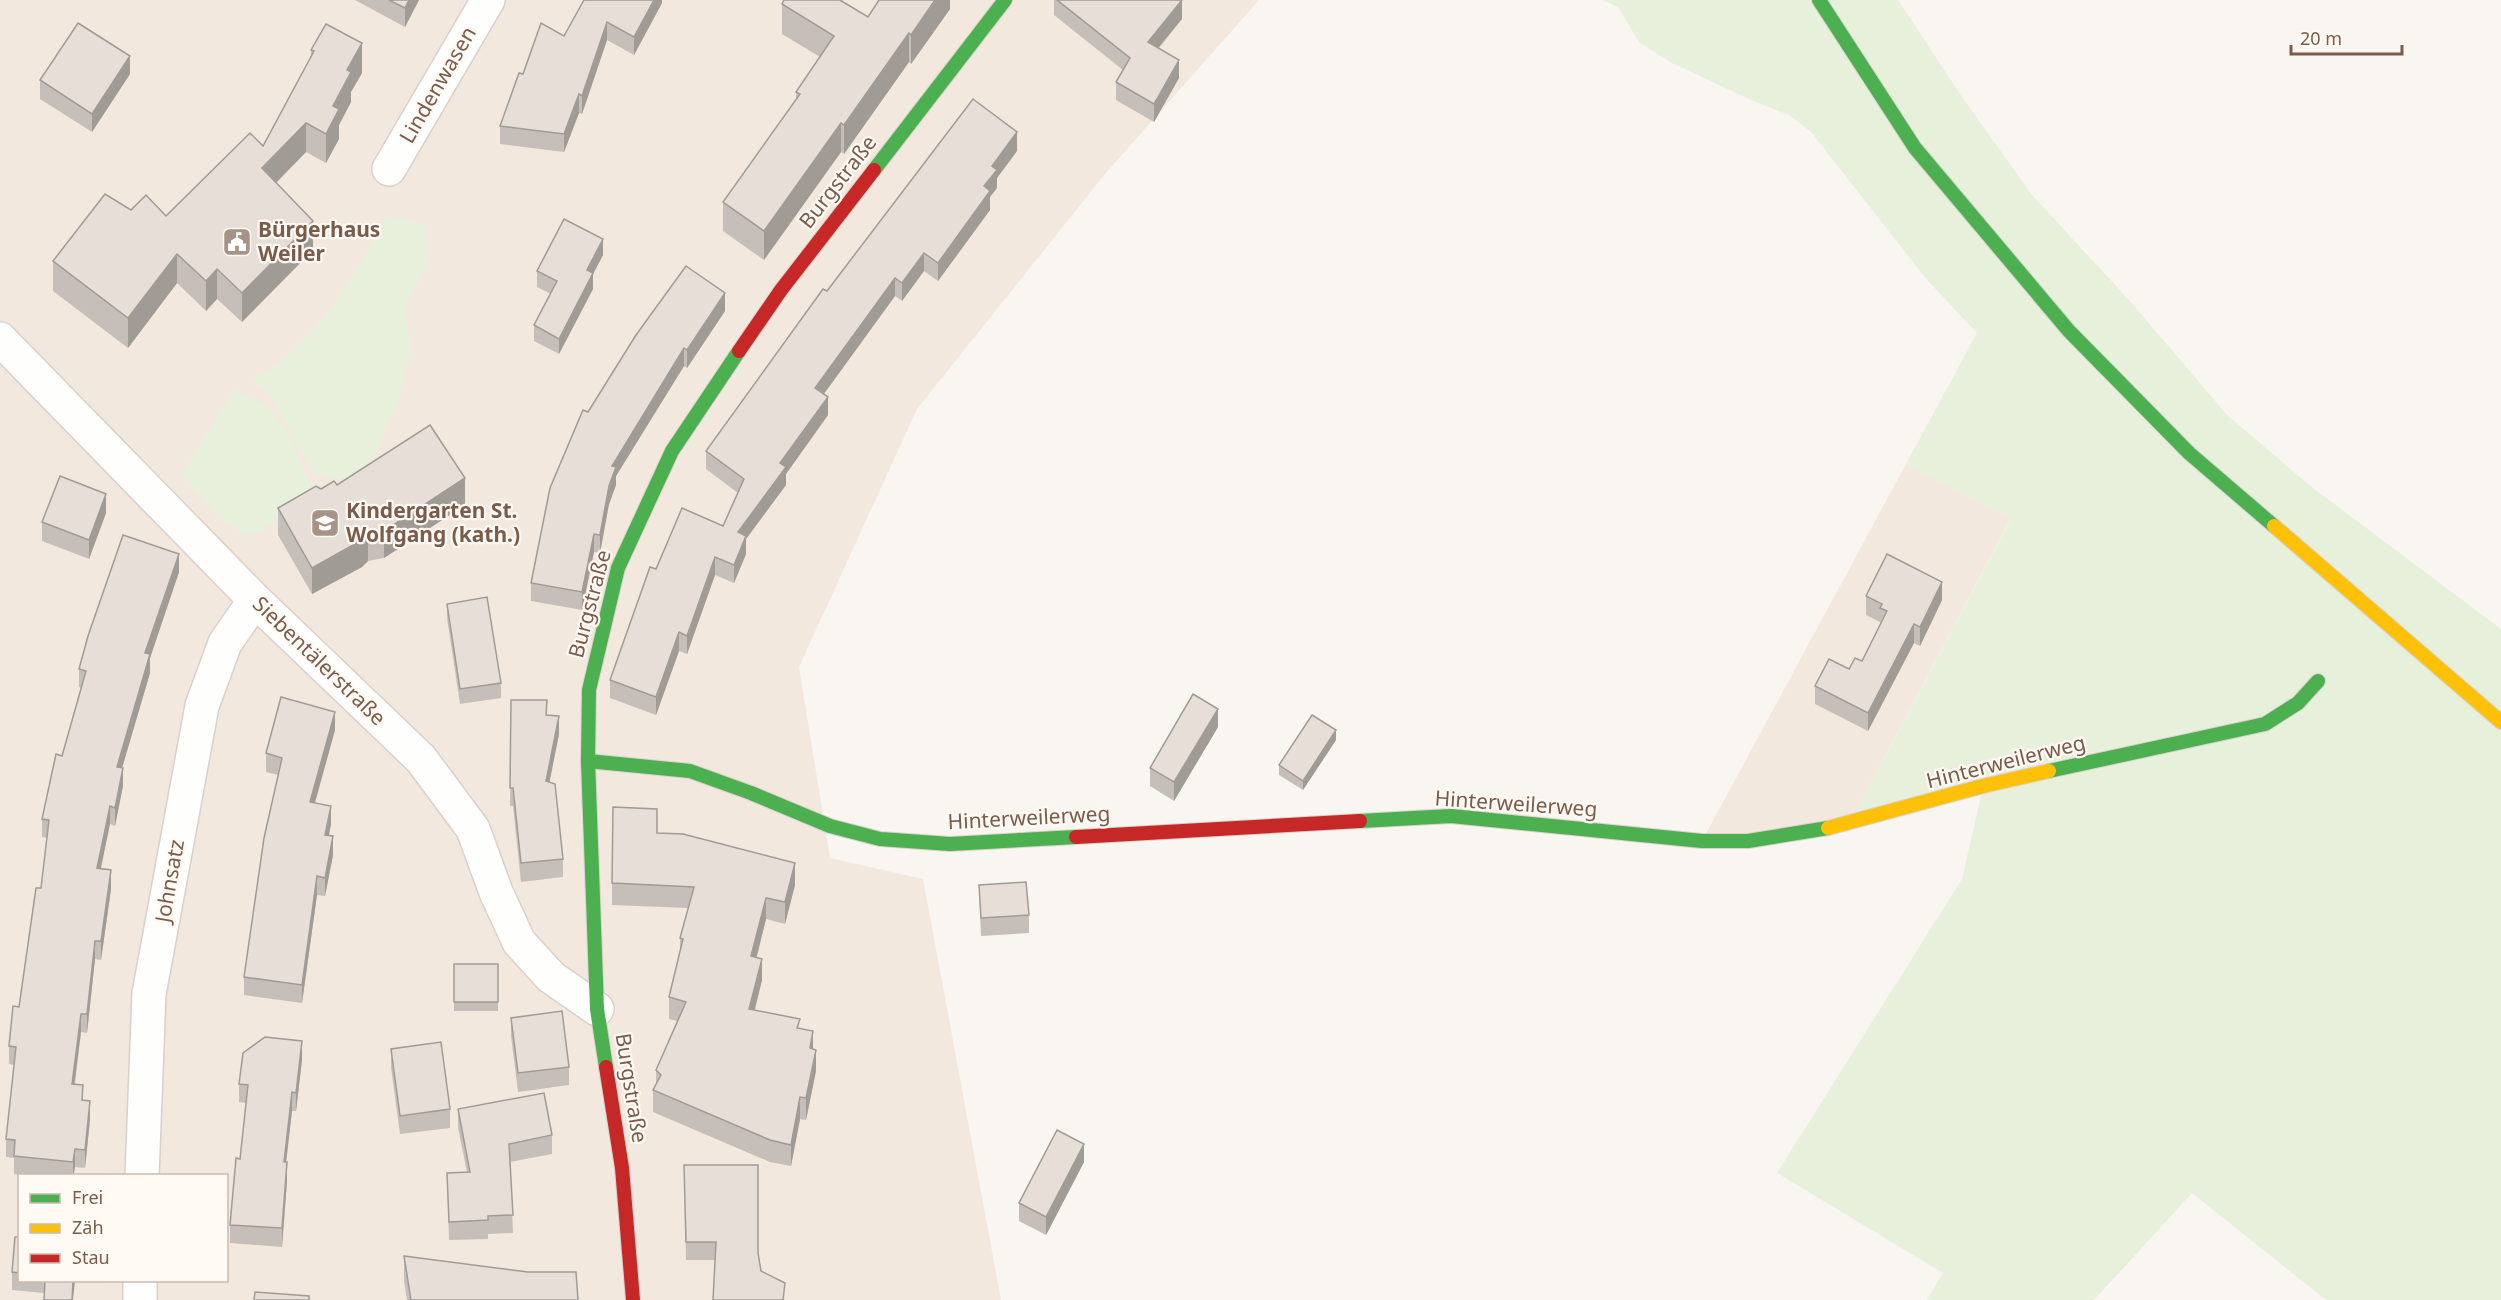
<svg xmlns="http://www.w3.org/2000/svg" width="2501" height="1300" font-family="'Noto Sans',sans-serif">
<rect width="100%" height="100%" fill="#f9f5f0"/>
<g fill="#f2e8de" fill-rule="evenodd">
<path d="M 0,0 L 1259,0 L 1105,174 L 917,409 L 799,667 L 830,858 L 923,879 L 1001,1300 L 0,1300 ZM 20,1176 L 226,1176 L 226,1280 L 20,1280 Z"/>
<path d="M 1906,464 L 2011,518 L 1850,823 L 1702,841 Z"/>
</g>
<g fill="#e7f0db">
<path d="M 1602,0 L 1898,0 L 1960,94 L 2032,195 L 2129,300 L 2228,416 L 2313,488 L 2501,629 L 2501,1300 L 2326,1300 L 2192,1193 L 2094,1300 L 1927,1300 L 1943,1273 L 1777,1173 L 1962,879 L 1983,787 L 1850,823 L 2011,519 L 1906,464 L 1977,333 L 1928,281 L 1811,132 L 1789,115 L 1751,100 L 1672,63 L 1639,42 L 1618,7 Z"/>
<path d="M 388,215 L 425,226 L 426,268 L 404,306 L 411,348 L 398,402 L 376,453 L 369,463 L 345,481 L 313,473 L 270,395 L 252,380 C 262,374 274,368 283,360 C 326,323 362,266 388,215 Z"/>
<path d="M 235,389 L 267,406 L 289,435 L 316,499 L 249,536 L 219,518 L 182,475 Z"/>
</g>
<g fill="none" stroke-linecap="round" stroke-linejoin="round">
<g stroke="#d7d1cb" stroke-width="36">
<g id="street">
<path d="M 389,169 L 488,0"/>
<path d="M 0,339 L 255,600 L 421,759 L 473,829 L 496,892 L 519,942 L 551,977 L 597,1009"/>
<path d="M 142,1176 L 149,994 L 202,706 L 225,643 L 255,600"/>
<path d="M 140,1280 L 140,1300"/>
</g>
</g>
<g stroke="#d9d2cb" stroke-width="16">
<g id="fast">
<path d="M 1819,0 L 1915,148 L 2069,331 L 2189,453 L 2274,526"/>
<path d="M 874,170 L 1005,0"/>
<path d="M 588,761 L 690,771 L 751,793 L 830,826 L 880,839 L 950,844 L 1076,837"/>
<path d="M 2049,771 L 2265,724 L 2298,703 L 2318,681"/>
<path d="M 1360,821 L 1451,816 L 1702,841 L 1748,841 L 1828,828"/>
<path d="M 606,1067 L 597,1009 L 588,761 L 589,690 L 618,568 L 672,451 L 739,351"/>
</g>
</g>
<g stroke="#d9d2cb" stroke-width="16">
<g id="slow">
<path d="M 2274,526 L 2501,722"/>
<path d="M 1828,828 L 1983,786 L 2049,771"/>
</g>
</g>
<g stroke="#d9d2cb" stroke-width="16">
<g id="jam">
<path d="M 739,351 L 781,290 L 874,170"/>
<path d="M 1076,837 L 1360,821"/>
<path d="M 606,1067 L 622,1168 L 633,1300"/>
</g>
</g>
<use href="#street" stroke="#fefefd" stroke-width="33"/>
<use href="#fast" stroke="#4caf50" stroke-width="14"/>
<use href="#slow" stroke="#ffc107" stroke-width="14"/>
<use href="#jam" stroke="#c62828" stroke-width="14"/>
</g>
<g fill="#c6bfb9">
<path d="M 355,0 L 419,0 L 405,27 Z"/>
<path d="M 662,0 L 662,3 L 634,55 L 607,40 L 582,114 L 579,113 L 564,152 L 500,144 L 500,126 L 523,74 L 564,36 Z"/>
<path d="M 950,0 L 950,9 L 911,64 L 909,62 L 844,154 L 841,152 L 764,260 L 723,231 L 723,202 L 796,100 L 796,92 L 820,57 L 782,34 L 782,4 L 868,17 Z"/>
<path d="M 1054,0 L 1182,0 L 1182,19 L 1159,48 L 1179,78 L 1154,122 L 1116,100 L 1116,82 L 1123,70 L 1054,15 Z"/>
<path d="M 311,50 L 362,73 L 351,92 L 351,102 L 339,125 L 339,139 L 326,163 L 306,152 L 276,183 L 313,250 L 242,322 L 217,299 L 206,311 L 177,283 L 128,348 L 53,291 L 53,261 L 131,210 L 166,216 L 263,146 L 311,56 Z"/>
<path d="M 130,74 L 92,132 L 40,99 L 40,80 Z"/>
<path d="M 1017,151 L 997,178 L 997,188 L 990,197 L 990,210 L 938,281 L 924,271 L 902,301 L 895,296 L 824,394 L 828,415 L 786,474 L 786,485 L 746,539 L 746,554 L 734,583 L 715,575 L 687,654 L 679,651 L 656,715 L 610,698 L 610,680 L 656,569 L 723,526 L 738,493 L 706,469 L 706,451 L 827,291 Z"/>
<path d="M 603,255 L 593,273 L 593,289 L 559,354 L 534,341 L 534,325 L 551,294 L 537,287 L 537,271 Z"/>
<path d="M 725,311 L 687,368 L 684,366 L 616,476 L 616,485 L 609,504 L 600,553 L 594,552 L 582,610 L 531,601 L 531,583 L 588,412 Z"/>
<path d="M 337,485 L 465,505 L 384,558 L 368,561 L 362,567 L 312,594 L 278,535 L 278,508 L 321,489 Z"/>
<path d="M 106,513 L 89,559 L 42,541 L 42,522 Z"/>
<path d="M 179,572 L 150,658 L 150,673 L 122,768 L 123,786 L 115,826 L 110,824 L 100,869 L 111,889 L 101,960 L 95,959 L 87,1033 L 81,1032 L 75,1084 L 83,1100 L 90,1119 L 85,1168 L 75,1167 L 74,1176 L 25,1176 L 14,1174 L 14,1158 L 6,1157 L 6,1139 L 14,1065 L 9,1064 L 9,1046 L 19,1007 L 41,888 L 47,838 L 42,837 L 42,819 L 62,756 L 81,688 L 79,687 L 79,669 Z"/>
<path d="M 1866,596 L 1942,600 L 1920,646 L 1914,643 L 1868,731 L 1815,704 L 1815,686 L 1849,669 L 1862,661 L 1880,624 L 1880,622 L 1866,615 Z"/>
<path d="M 447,604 L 501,683 L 501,698 L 460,704 L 447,618 Z"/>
<path d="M 511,700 L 546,715 L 559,734 L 549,782 L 563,859 L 563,877 L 521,882 L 513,806 L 510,806 Z"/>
<path d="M 1218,727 L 1174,801 L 1150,786 L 1150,768 Z"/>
<path d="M 335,730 L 315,803 L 331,824 L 329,836 L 333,855 L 325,896 L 317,895 L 302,1003 L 244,995 L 244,977 L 278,775 L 266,772 L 266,753 Z"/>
<path d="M 1336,740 L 1303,790 L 1279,775 L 1279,765 Z"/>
<path d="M 657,833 L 795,885 L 785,924 L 766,919 L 757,957 L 762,980 L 755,1010 L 800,1028 L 813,1049 L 816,1071 L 806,1120 L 800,1119 L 791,1166 L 770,1162 L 653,1112 L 653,1090 L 656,1085 L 656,1070 L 677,1021 L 669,1019 L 669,997 L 680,951 L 680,938 L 688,908 L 612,905 L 612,883 Z"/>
<path d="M 979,885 L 1029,915 L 1029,933 L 981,936 Z"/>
<rect x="454" y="964" width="44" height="47"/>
<path d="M 511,1018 L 569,1067 L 569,1085 L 518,1092 L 511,1036 Z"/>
<path d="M 391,1049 L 450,1109 L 450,1128 L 400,1134 L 391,1067 Z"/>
<path d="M 302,1060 L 296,1111 L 292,1111 L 286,1162 L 287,1181 L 282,1247 L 230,1243 L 230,1225 L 240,1159 L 246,1103 L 239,1102 L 239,1084 Z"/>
<path d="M 458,1109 L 552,1135 L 552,1154 L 510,1162 L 513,1233 L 488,1234 L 488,1239 L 449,1240 L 447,1173 L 467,1172 L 458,1128 Z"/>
<path d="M 1084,1162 L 1046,1235 L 1019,1221 L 1019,1203 Z"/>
<path d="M 684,1165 L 758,1254 L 761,1271 L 785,1300 L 715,1260 L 686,1260 Z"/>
<path d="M 20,1237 L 20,1281 L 75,1281 L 44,1293 L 12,1290 L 12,1272 Z"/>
<path d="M 404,1256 L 578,1300 L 407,1300 L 404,1281 Z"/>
</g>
<g fill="#a19b96">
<path d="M 409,0 L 419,0 L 405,27 L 405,8 Z"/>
<path d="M 654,0 L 662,0 L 662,3 L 634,55 L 634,37 Z"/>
<path d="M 935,0 L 950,0 L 950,9 L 911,64 L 911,35 Z"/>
<path d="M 1182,0 L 1182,19 L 1148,60 L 1148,42 Z"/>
<path d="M 607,22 L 607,40 L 582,114 L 582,96 Z"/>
<path d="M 909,33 L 909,62 L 844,154 L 844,125 Z"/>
<path d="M 362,43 L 362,73 L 351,92 L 351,102 L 339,125 L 339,139 L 326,163 L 326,134 L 333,106 L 347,70 Z"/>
<path d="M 130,56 L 130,74 L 92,132 L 92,114 Z"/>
<path d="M 1179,60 L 1179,78 L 1154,122 L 1154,104 Z"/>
<path d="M 579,94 L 579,113 L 564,152 L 564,134 Z"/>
<path d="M 306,123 L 306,152 L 262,197 L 262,168 Z"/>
<path d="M 841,123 L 841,152 L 764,260 L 764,231 Z"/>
<path d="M 1017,132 L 1017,151 L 997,178 L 997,188 L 990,197 L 990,210 L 938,281 L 938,263 L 984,186 L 992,166 Z"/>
<path d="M 313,221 L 313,250 L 242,322 L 242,293 Z"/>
<path d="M 603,239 L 603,255 L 587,286 L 587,270 Z"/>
<path d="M 924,253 L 924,271 L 902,301 L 902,283 Z"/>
<path d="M 177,254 L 177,283 L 128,348 L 128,318 Z"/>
<path d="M 217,269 L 217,299 L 206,311 L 206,281 Z"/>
<path d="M 593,273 L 593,289 L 559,354 L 559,339 Z"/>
<path d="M 895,278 L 895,296 L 815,406 L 815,388 Z"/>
<path d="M 725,293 L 725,311 L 687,368 L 687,350 Z"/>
<path d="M 684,348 L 684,366 L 616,476 L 616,485 L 609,504 L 600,553 L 600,535 L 612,466 Z"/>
<path d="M 828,397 L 828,415 L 786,474 L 786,485 L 746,539 L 746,554 L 734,583 L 734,565 L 738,532 L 780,463 Z"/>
<path d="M 465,478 L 465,505 L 384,558 L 384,531 Z"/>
<path d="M 106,494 L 106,513 L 89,559 L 89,540 Z"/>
<path d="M 368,534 L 368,561 L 362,567 L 312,594 L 312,568 Z"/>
<path d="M 594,534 L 594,552 L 582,610 L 582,592 Z"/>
<path d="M 179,554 L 179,572 L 150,658 L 150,673 L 117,785 L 117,767 L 145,653 Z"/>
<path d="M 715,557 L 715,575 L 687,654 L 687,636 Z"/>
<path d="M 1942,582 L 1942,600 L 1920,646 L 1920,627 Z"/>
<path d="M 1914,624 L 1914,643 L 1868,731 L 1868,713 Z"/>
<path d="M 679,632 L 679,651 L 656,715 L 656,697 Z"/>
<path d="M 1218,709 L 1218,727 L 1174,801 L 1174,782 Z"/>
<path d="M 335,712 L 335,730 L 310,820 L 310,802 Z"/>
<path d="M 559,716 L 559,734 L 546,800 L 546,781 Z"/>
<path d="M 1336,730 L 1336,740 L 1303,790 L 1303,781 Z"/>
<path d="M 123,768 L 123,786 L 115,826 L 115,808 Z"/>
<path d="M 110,806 L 110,824 L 97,887 L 97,868 Z"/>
<path d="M 331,806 L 331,824 L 325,853 L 325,835 Z"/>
<path d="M 333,836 L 333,855 L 325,896 L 325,878 Z"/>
<path d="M 795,863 L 795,885 L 785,924 L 785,902 Z"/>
<path d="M 111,870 L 111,889 L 101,960 L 101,941 Z"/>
<path d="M 317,876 L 317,895 L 302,1003 L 302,985 Z"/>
<path d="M 766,898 L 766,919 L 751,978 L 751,956 Z"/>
<path d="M 95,941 L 95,959 L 87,1033 L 87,1014 Z"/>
<path d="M 762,959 L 762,980 L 749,1031 L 749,1009 Z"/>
<path d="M 81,1014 L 81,1032 L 72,1102 L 72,1084 Z"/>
<path d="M 813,1031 L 813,1052 L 810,1048 Z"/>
<path d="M 302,1041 L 302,1060 L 296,1111 L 296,1093 Z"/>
<path d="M 816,1050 L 816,1071 L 806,1120 L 806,1098 Z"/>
<path d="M 292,1092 L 292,1111 L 284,1180 L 284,1162 Z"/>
<path d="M 800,1097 L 800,1119 L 791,1166 L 791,1145 Z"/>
<path d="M 90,1101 L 90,1119 L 85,1168 L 85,1150 Z"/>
<path d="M 1084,1144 L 1084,1162 L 1046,1235 L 1046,1217 Z"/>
<path d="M 75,1149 L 75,1167 L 73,1176 L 73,1162 Z"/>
<path d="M 287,1162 L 287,1181 L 282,1247 L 282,1228 Z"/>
<path d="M 73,1281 L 75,1281 L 73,1300 L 72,1300 Z"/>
</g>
<g fill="#e6ded7" stroke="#a19b96" stroke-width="1.5">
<path d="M 389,0 L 409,0 L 405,8 Z"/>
<path d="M 584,0 L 654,0 L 634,37 L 607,22 L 582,96 L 579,94 L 564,134 L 500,126 L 519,73 L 523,74 L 541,23 L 564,36 Z"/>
<path d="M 784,0 L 840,0 L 868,17 L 879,0 L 935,0 L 911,35 L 909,33 L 844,125 L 841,123 L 764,231 L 723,202 L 800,94 L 796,92 L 834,36 L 782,4 Z"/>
<path d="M 1057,0 L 1182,0 L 1148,42 L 1179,60 L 1154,104 L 1116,82 L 1130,58 Z"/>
<path d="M 78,23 L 130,56 L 92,114 L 40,80 Z"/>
<path d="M 326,24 L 362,43 L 347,70 L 351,72 L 333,106 L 339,109 L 326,134 L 306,123 L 262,168 L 313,221 L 242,293 L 217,269 L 206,281 L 177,254 L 128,318 L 53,261 L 105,194 L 131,210 L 146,195 L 166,216 L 250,133 L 263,146 L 314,51 L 311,50 Z"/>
<path d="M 973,99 L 1017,132 L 992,166 L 997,170 L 984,186 L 990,191 L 938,263 L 924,253 L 902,283 L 895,278 L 815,388 L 828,397 L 780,463 L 786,467 L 738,532 L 746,536 L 734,565 L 715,557 L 687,636 L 679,632 L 656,697 L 610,680 L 650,567 L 656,569 L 682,508 L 723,526 L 744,479 L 706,451 L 823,289 L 827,291 Z"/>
<path d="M 564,219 L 603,239 L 587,270 L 593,273 L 559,339 L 534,325 L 557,281 L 537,271 Z"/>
<path d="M 686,266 L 725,293 L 687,350 L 684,348 L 612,466 L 616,467 L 609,486 L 600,535 L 594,534 L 582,592 L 531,583 L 550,488 L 583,410 L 588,412 L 636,335 Z"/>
<path d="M 430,425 L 465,478 L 384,531 L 368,534 L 362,540 L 312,568 L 278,508 L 316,486 L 321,489 L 334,481 L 337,485 Z"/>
<path d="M 60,476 L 106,494 L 89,540 L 42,522 Z"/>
<path d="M 123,535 L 179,554 L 145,653 L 150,654 L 117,767 L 123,768 L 115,808 L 110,806 L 97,868 L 111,870 L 101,941 L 95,941 L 87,1014 L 81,1014 L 72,1084 L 83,1085 L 82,1100 L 90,1101 L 85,1150 L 75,1149 L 73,1162 L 14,1156 L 15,1140 L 6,1139 L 16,1047 L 9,1046 L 13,1006 L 19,1007 L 36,888 L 41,888 L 49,820 L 42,819 L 56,754 L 62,756 L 86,671 L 79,669 L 88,636 Z"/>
<path d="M 1887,554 L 1942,582 L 1920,627 L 1914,624 L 1868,713 L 1815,686 L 1829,659 L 1849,669 L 1855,658 L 1862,661 L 1887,611 L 1880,608 L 1882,604 L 1866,596 Z"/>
<path d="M 487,597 L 501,683 L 460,689 L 447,604 Z"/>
<path d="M 1193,694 L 1218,709 L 1174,782 L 1150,768 Z"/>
<path d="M 281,697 L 335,712 L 310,802 L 331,806 L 325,835 L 333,836 L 325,878 L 317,876 L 302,985 L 244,977 L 264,838 L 282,758 L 266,753 Z"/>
<path d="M 511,700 L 547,700 L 546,715 L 559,716 L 546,781 L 555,784 L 563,859 L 521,863 L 513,788 L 510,788 Z"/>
<path d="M 1312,715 L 1336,730 L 1303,781 L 1279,765 Z"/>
<path d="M 613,807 L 657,809 L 657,833 L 683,834 L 795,863 L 785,902 L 766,898 L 751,956 L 762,959 L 749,1009 L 800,1019 L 797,1028 L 813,1031 L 810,1048 L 816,1050 L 806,1098 L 800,1097 L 791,1145 L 770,1140 L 653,1090 L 661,1075 L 656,1070 L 686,1002 L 669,997 L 683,939 L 680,938 L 694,887 L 612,883 Z"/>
<path d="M 1026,882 L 1029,915 L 981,918 L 979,885 Z"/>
<rect x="454" y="964" width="44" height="38"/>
<path d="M 562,1011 L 569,1067 L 518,1073 L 511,1018 Z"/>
<path d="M 265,1037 L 302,1041 L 296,1093 L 292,1092 L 284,1162 L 287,1162 L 282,1228 L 230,1225 L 236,1158 L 240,1159 L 248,1085 L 239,1084 L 243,1053 Z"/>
<path d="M 441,1042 L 450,1109 L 400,1116 L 391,1049 Z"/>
<path d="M 544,1093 L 552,1135 L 509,1144 L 513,1215 L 488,1216 L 488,1220 L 449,1222 L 447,1173 L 470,1172 L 458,1109 Z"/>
<path d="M 1057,1130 L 1084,1144 L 1046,1217 L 1019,1203 Z"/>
<path d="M 684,1165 L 758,1165 L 758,1253 L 761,1271 L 785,1283 L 783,1300 L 713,1300 L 716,1242 L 686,1242 Z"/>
<path d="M 15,1237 L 20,1237 L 20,1273 L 12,1272 Z"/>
<path d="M 404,1256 L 528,1272 L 576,1272 L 578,1300 L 411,1300 Z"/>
<path d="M 45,1281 L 73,1281 L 72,1300 L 44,1300 Z"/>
<path d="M 255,1292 L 309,1296 L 309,1300 L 254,1300 Z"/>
</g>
<defs>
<g id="civic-square" transform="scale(1.5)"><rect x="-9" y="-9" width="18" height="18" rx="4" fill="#a69286" stroke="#fffaf3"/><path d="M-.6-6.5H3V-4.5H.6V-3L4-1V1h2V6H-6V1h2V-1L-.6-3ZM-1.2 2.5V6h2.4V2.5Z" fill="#fff"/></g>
<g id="school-square" transform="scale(1.5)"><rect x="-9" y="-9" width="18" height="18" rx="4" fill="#a69286" stroke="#fffaf3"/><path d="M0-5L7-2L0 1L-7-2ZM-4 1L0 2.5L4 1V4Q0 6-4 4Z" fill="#fff"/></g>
</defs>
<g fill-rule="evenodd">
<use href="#civic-square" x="237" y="242"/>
<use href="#school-square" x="325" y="523"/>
</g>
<g text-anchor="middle" stroke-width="4.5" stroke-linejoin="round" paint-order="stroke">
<g font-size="21" fill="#7a5c4d" stroke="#fffaf3">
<text transform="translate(438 85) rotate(-60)" y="7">Lindenwasen</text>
<text transform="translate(838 182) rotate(-52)" y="7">Burgstraße</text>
<text transform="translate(590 604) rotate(-75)" y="7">Burgstraße</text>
<text transform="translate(319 661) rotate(44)" y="7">Siebentälerstraße</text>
<text transform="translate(2006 762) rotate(-14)" y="7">Hinterweilerweg</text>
<text transform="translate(1516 804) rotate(4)" y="7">Hinterweilerweg</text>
<text transform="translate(1029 818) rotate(-3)" y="7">Hinterweilerweg</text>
<text transform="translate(170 881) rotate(-80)" y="7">Johnsatz</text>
<text transform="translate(631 1088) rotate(81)" y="7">Burgstraße</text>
</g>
<g font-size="21" font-weight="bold" fill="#7a5c4d" stroke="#fffaf3" text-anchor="start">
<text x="258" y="237">Bürgerhaus<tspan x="258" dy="24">Weiler</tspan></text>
<text x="346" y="518">Kindergarten St.<tspan x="346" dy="24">Wolfgang (kath.)</tspan></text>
</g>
</g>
<rect x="18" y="1174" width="210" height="108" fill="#fffaf3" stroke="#cabbb1" stroke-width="1.5"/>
<rect x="30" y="1194" width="30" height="9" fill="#4caf50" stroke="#cabbb1" stroke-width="1.5"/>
<text x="72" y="1204" font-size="18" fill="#7a5c4d">Frei</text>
<rect x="30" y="1224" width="30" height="9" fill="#ffc107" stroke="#cabbb1" stroke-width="1.5"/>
<text x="72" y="1234" font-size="18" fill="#7a5c4d">Zäh</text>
<rect x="30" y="1254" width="30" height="9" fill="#c62828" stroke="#cabbb1" stroke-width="1.5"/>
<text x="72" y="1264" font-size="18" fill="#7a5c4d">Stau</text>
<path d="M2291 45v9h111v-9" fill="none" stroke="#7a5c4d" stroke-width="3"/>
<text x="2300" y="45" font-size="18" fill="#7a5c4d" stroke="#fffaf3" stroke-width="4.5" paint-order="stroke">20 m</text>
</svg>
